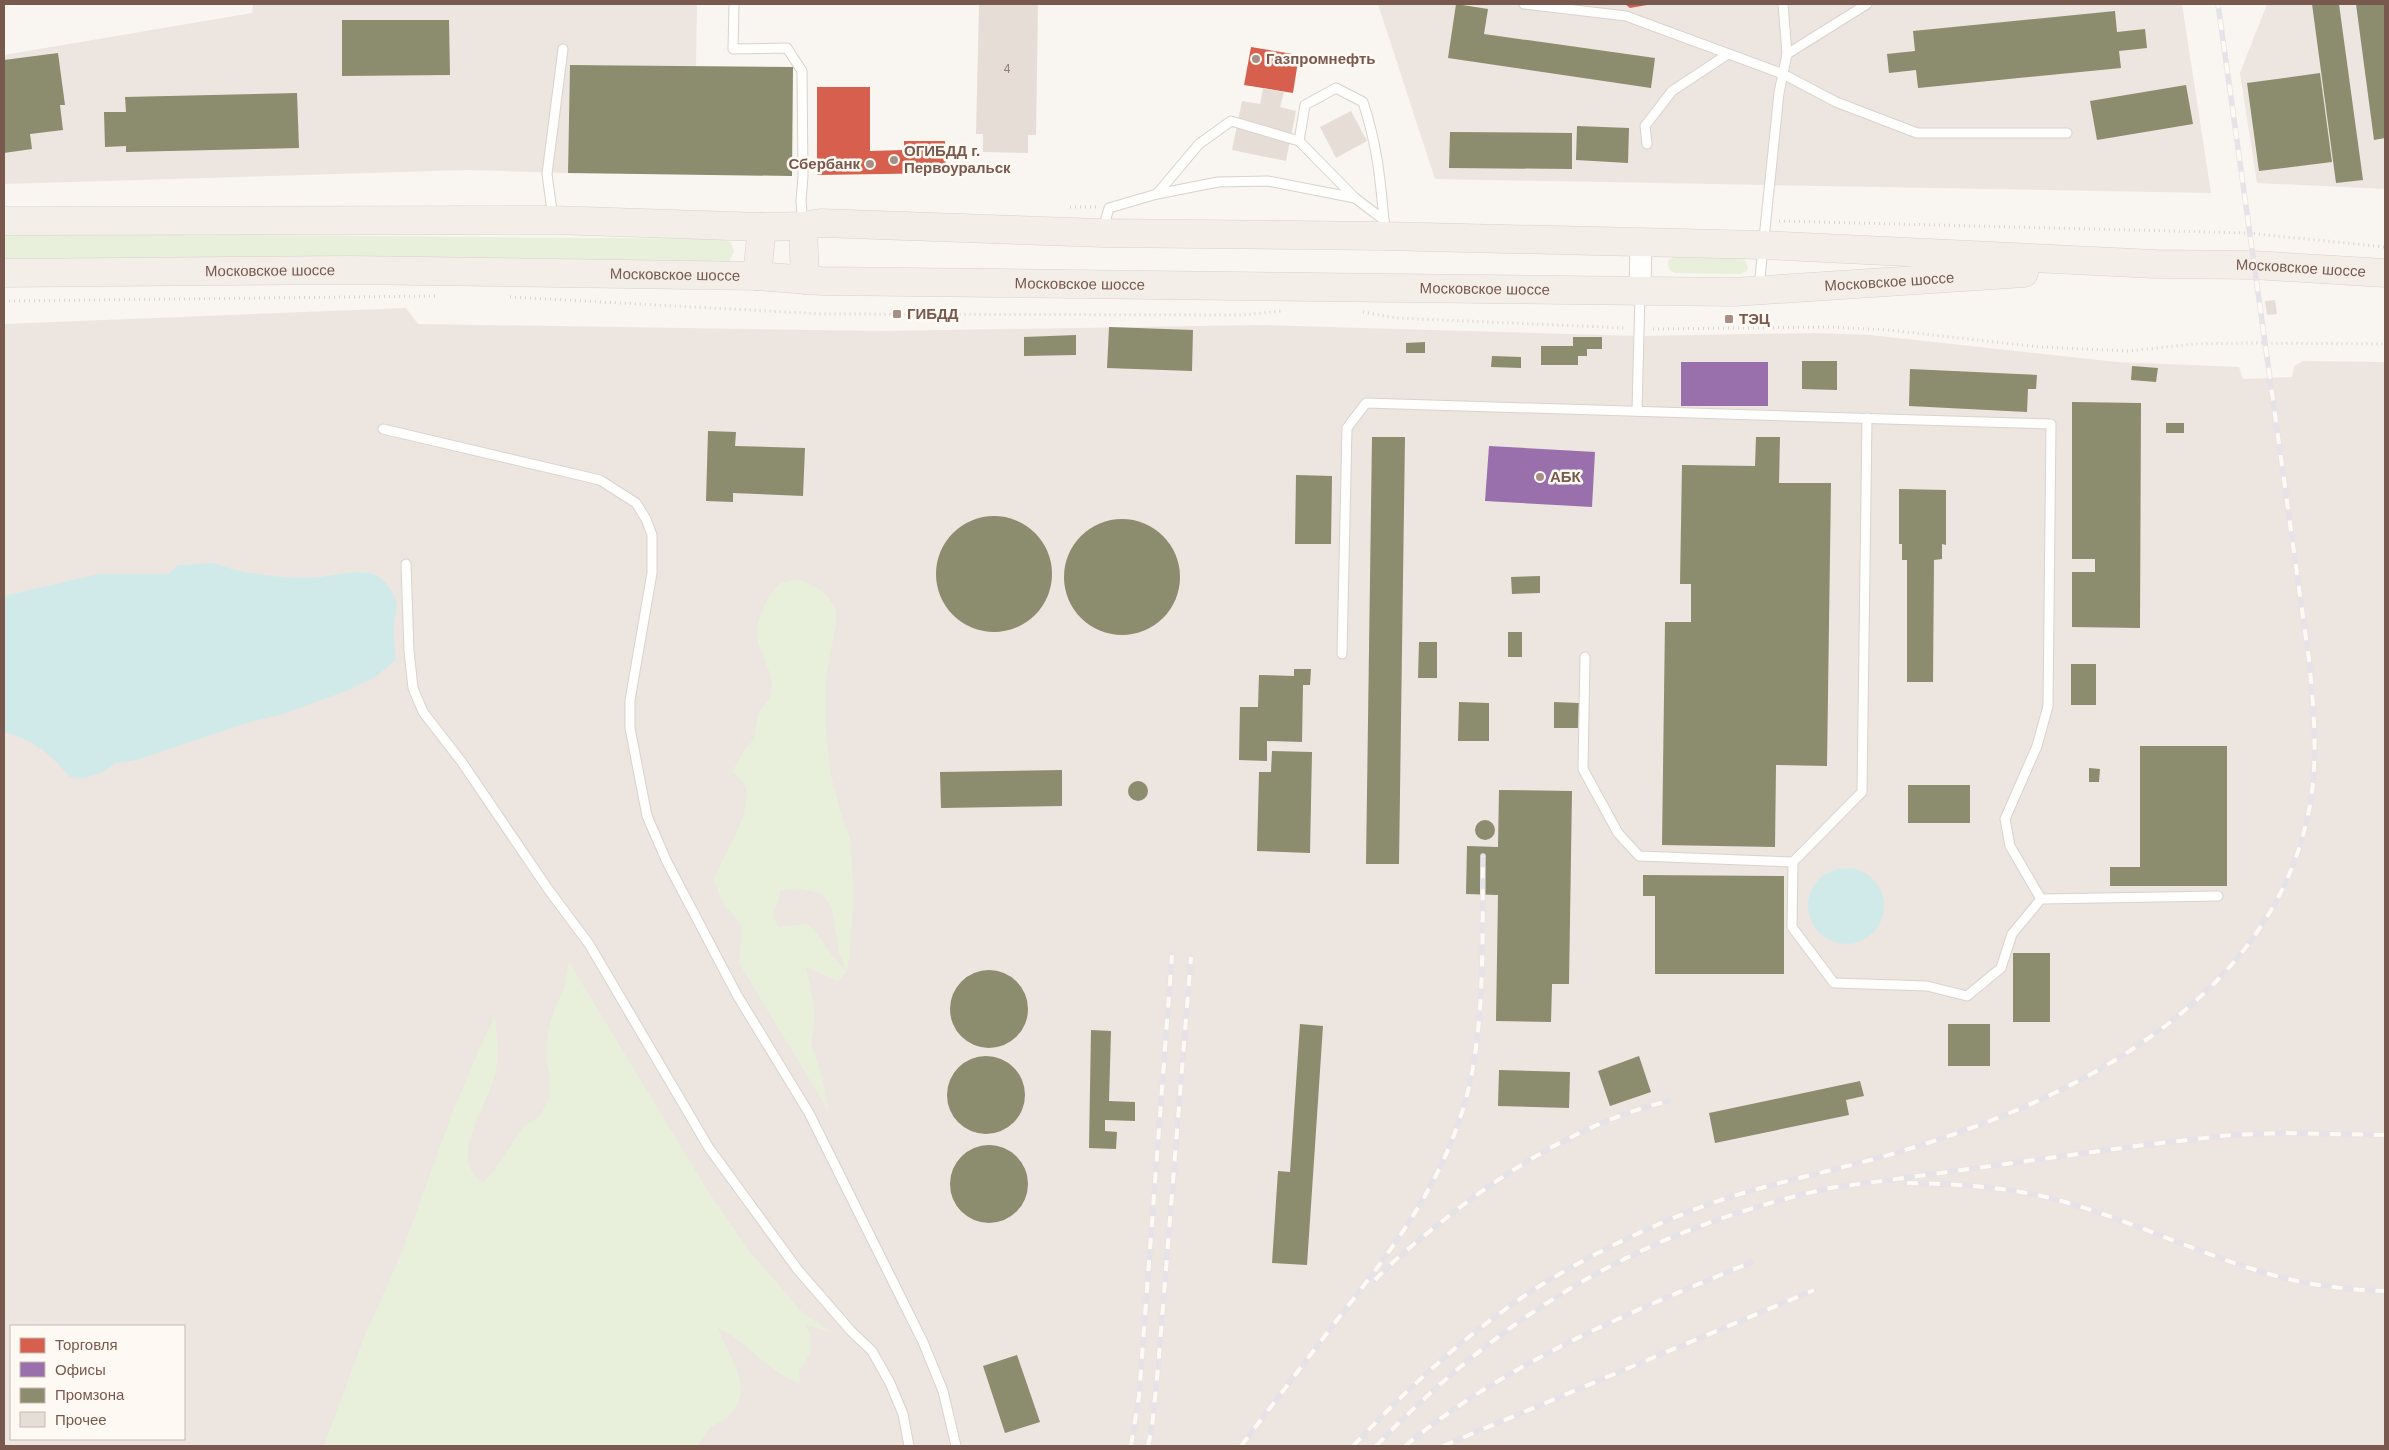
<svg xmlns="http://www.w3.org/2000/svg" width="2389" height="1450" font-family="Arial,sans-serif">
<rect width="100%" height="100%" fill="#f9f5f0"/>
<g fill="#ede5e0" fill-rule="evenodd">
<path d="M 253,4 L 697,4 L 696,66 L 570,65 L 568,173 L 467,170 L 4,184 L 4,55 L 252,13 Z"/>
<path d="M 1378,4 L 2182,4 L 2211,193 L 1435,179 Z"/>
<path d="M 2267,4 L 2385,4 L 2385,189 L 2257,183 L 2240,73 Z"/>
<path d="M 406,308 L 418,324 L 884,331 L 1261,325 L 1639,336 L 1815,333 L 1870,335 L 2117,362 L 2239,367 L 2243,379 L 2292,377 L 2294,366 L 2303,361 L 2385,362 L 2385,1446 L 4,1446 L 4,324 ZM 11,1326 L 184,1326 L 184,1439 L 11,1439 Z"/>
</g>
<g fill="#e8f0db" fill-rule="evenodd">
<path d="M 4,233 L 724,239 L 731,243 L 734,251 L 729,262 L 4,259 Z"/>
<path d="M 1676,256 L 1740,258 L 1745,260 L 1748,267 L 1747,271 L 1739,274 L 1675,273 C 1669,271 1667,266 1669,260 Z"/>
<path d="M 797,579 L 814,586 L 826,595 L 836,609 L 836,624 L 826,677 L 826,734 L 831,776 L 842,817 L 850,838 L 854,896 L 849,958 L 847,971 L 838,981 L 806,967 L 813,1001 L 815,1021 L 811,1043 L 822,1076 L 828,1110 L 739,963 L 742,928 L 735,916 L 724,905 L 714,880 C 722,857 754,811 745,787 C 743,781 736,775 732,771 C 740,761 744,747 754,740 C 756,731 756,716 761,709 C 765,703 770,701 771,693 C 775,673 760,656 757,637 C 755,624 769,588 782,583 C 787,581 793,580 797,579 ZM 802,889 L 822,894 L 831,906 L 839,952 L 846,970 C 830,957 823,937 807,924 L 778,927 L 773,917 L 781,890 Z"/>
<path d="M 569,962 L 709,1193 L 750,1252 L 803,1313 L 831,1332 L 806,1325 C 814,1344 812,1354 799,1371 L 800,1384 C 768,1371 748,1343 718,1328 C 729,1358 757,1388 728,1417 C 723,1421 716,1423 711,1427 C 706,1433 702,1440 697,1446 L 324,1446 L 363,1340 L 400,1257 L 452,1114 L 485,1036 L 495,1017 C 497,1035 499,1053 496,1071 C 490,1103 445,1159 483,1182 L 493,1172 L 523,1127 L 541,1115 L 549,1097 L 550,1078 L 546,1056 L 548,1031 L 555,1007 L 564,989 Z"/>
</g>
<g fill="#d0eaea">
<path d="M 214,563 C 238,574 294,580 320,577 C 339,575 354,569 373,574 C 382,577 390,587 394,595 C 399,605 395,615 394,625 C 393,637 395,648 396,660 L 375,677 L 346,691 L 283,714 L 243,724 L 137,760 L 116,763 L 103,772 L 85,778 L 70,777 C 47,751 37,742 4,732 L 4,596 L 99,574 L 169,574 L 178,565 Z"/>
<circle cx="1846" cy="906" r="38"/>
</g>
<g fill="#d6604d">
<path d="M 1625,4 L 1647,4 L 1647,5 L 1630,8 Z"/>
<path d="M 1251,47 L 1299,55 L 1293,93 L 1244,85 Z"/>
<path d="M 817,87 L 870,87 L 870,151 L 904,150 L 904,141 L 945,141 L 946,173 L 817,175 Z"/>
</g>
<g fill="#9970ab">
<rect x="1681" y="362" width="87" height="44"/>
<path d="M 1489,446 L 1595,452 L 1592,507 L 1485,501 Z"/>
</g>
<g fill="#8c8c6e">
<path d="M 1456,4 L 1488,9 L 1484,34 L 1655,58 L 1651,88 L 1448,58 Z"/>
<path d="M 2312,4 L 2339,4 L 2363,180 L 2336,183 Z"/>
<path d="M 2356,4 L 2385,4 L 2385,138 L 2374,140 Z"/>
<path d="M 2115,11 L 2117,32 L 2145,29 L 2147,48 L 2119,51 L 2121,68 L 1918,88 L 1916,70 L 1889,73 L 1887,54 L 1915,51 L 1913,31 Z"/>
<path d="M 342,20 L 449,20 L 450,75 L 342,76 Z"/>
<path d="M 58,53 L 65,105 L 60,105 L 63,130 L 30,134 L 32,149 L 4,153 L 4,60 Z"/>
<path d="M 570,65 L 793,67 L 792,176 L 568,173 Z"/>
<path d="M 2320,73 L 2332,162 L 2259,171 L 2247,83 Z"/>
<path d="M 2186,85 L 2193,124 L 2097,140 L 2090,101 Z"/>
<path d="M 297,93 L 299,148 L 126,152 L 126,146 L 105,147 L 104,112 L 126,112 L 125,97 Z"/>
<path d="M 1577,126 L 1629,128 L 1628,163 L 1576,160 Z"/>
<path d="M 1450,132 L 1572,133 L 1572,169 L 1449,168 Z"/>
<path d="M 1109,327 L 1193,330 L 1192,371 L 1107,368 Z"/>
<path d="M 1076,335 L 1076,355 L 1024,356 L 1024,337 Z"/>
<path d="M 1573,337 L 1602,337 L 1602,349 L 1587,349 L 1587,356 L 1578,356 L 1578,365 L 1541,365 L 1541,346 L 1573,346 Z"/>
<path d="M 1425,342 L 1425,353 L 1406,353 L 1406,343 Z"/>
<path d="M 1492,356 L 1521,357 L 1521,368 L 1491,367 Z"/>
<path d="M 1802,361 L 1837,361 L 1837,390 L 1802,389 Z"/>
<path d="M 2132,366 L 2158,368 L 2156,382 L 2131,380 Z"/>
<path d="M 1910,369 L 2037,375 L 2036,389 L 2028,389 L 2027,412 L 1909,406 Z"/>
<path d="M 2072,402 L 2141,403 L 2140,628 L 2072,627 L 2072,572 L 2095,572 L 2095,559 L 2072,559 Z"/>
<rect x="2166" y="423" width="18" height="10"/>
<path d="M 708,431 L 736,432 L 735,446 L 805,448 L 803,496 L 733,493 L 733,502 L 706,501 Z"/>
<path d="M 1372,437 L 1405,437 L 1399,864 L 1366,864 Z"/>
<path d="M 1756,437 L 1780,437 L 1779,483 L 1831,483 L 1827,766 L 1776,765 L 1775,847 L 1662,845 L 1665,622 L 1691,622 L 1691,584 L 1680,584 L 1682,465 L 1755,466 Z"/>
<path d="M 1296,475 L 1332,476 L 1331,544 L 1295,544 Z"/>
<path d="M 1899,489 L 1946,490 L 1946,545 L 1942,544 L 1942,559 L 1934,560 L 1933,682 L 1907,682 L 1907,560 L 1902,560 L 1902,544 L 1899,544 Z"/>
<circle cx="994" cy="574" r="58"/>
<circle cx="1122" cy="577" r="58"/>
<path d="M 1540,576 L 1540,593 L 1512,594 L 1511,577 Z"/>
<rect x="1508" y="632" width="14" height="25"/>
<path d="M 1419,642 L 1437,642 L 1437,678 L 1418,678 Z"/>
<rect x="2071" y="664" width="25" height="41"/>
<path d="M 1294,669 L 1311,669 L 1310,685 L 1303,685 L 1302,742 L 1267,741 L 1267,761 L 1239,760 L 1240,707 L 1258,707 L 1259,675 L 1294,676 Z"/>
<path d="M 1459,702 L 1489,703 L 1489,741 L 1458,741 Z"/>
<path d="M 1554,702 L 1579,703 L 1578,728 L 1554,728 Z"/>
<path d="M 2140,746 L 2227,746 L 2227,886 L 2110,886 L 2110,867 L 2140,867 Z"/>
<path d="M 1272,751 L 1312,752 L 1310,853 L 1257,851 L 1259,772 L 1271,772 Z"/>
<path d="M 2089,768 L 2100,769 L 2099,782 L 2089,782 Z"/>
<path d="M 1062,770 L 1062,806 L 941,808 L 940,772 Z"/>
<circle cx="1138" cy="791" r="10"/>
<rect x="1908" y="785" width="62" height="38"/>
<path d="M 1499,790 L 1572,791 L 1569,984 L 1552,984 L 1551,1022 L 1496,1021 L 1498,895 L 1466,894 L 1467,846 L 1498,847 Z"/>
<circle cx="1485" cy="830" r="10"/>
<path d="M 1643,875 L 1784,876 L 1784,974 L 1655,974 L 1655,896 L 1643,896 Z"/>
<rect x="2013" y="953" width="37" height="69"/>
<circle cx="989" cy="1009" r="39"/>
<path d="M 1300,1024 L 1323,1026 L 1307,1265 L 1272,1263 L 1278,1171 L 1290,1172 Z"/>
<rect x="1948" y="1024" width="42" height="42"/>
<path d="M 1091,1030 L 1111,1031 L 1109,1101 L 1135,1102 L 1135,1121 L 1105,1120 L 1105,1131 L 1117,1132 L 1116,1149 L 1089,1148 Z"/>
<circle cx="986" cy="1095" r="39"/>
<path d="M 1639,1056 L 1651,1092 L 1610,1106 L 1598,1071 Z"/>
<path d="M 1499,1070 L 1570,1072 L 1569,1108 L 1498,1106 Z"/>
<path d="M 1860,1081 L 1864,1096 L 1846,1100 L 1849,1115 L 1715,1143 L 1709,1113 Z"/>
<circle cx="989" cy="1184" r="39"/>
<path d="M 1017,1355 L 1040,1422 L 1005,1433 L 983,1366 Z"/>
</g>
<g fill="#e6ddd7">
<path d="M 979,4 L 1038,4 L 1036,135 L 1028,135 L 1028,153 L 983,152 L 983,134 L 976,134 Z"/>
<path d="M 1263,88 L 1284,92 L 1280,107 L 1296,111 L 1286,161 L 1232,150 L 1242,101 L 1260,104 Z"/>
<path d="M 1351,111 L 1367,141 L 1336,158 L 1320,127 Z"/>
<path d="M 2275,300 L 2277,314 L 2267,315 L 2265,301 Z"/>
</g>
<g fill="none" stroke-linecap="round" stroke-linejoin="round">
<g stroke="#d9d2cd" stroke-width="11">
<g id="service">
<path d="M 734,4 L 733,49 L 787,48 L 802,71 L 803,176 L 801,201 L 803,224"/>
<path d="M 1524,4 L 1626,16 L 1783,74 L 1836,102 L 1917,133 L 2067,133"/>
<path d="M 1783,4 L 1787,54"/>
<path d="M 1299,141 L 1305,105 L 1336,88 L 1363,102 C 1377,145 1380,176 1384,220"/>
<path d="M 1647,144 L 1645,126 L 1672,91 L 1728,54"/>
<path d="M 1157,194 L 1199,144 L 1231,121 L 1299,141 L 1355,198"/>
<path d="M 553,218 L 547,174 L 563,49"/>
<path d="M 1103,229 L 1109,208 L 1157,194 L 1218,182 L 1268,181 L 1355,198 L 1384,220 L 1383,233"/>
<path d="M 1759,287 L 1779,93 L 1787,54 L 1867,4"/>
<path d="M 1637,411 L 1640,293"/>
<path d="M 383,429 L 600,480 L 636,503 L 646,519 L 652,535 L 652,573 L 630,700 L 630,728 L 647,816 L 667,862 L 737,995 L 809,1113 L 923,1342 L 943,1391 L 956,1446"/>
<path d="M 406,564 L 409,651 L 413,688 L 423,712 L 461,761 L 548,889 L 589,944 L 709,1148 L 798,1270 L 851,1331 L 872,1351 L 890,1383 L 903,1414 L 909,1446"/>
<path d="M 1342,654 L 1347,428 L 1366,403 L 2051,424 L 2048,706 L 2037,746 L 2005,819 L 2010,846 L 2041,899 L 2218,896"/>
<path d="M 1585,657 L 1583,769 L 1618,833 L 1639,856 L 1793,862 L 1792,927 L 1834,983 L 1927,986 L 1967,996 L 2001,968 L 2012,934 L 2041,899"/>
<path d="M 1793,862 L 1862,792 L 1867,418"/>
</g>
</g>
<g stroke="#d9d2cd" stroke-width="23">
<path id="tertiary" d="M 1640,290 L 1641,242"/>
</g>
<g stroke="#dad0cc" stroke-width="29">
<g id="primary">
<path id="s1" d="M 4,221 L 553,220 L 762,227 L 803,226 L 821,223 L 1102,233 L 1383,236 L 1763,245 L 2155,264 L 2253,265 L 2385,273"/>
<path d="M 803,226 L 805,280"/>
<path id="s2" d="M 4,273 L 350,270 L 757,276 L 821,281 L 1734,292 L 2024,273"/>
<path d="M 757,276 L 762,227"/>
</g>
</g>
<g stroke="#dbd3d0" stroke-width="3" stroke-dasharray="1 4" stroke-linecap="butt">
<path d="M 1070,207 L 1096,207"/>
<path d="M 1779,221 L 2248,233 L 2385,247"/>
<path d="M 510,297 L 822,314 L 1244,315 L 1281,311"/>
<path d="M 4,301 L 436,296"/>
<path d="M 1363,312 L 1396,318 L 1626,328"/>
<path d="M 1653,329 L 1831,327 L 1888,330 L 2040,347 L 2129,351 L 2193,344 L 2246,343 L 2385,344"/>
</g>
<use href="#service" stroke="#fefefd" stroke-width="9"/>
<use href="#tertiary" stroke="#fefefd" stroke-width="21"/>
<use href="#primary" stroke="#f3eee8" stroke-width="28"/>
<g stroke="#e5e3e7" stroke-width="5.5">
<g id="rail">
<path d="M 1907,1183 C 1961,1184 2013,1187 2065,1202 C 2139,1223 2209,1259 2284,1278 C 2317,1286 2351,1290 2385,1291"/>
<path d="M 1375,1280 C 1394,1260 1415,1243 1435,1227 C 1504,1171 1582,1122 1668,1101"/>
<path d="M 1131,1446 L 1139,1396 L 1172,955"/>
<path d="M 1148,1446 L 1152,1427 L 1158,1368 L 1191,957"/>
<path d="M 1241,1446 C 1273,1404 1305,1362 1337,1320 C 1399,1241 1455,1168 1473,1067 C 1485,997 1482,926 1483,856"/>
<path d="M 1353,1446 C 1410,1386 1472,1328 1543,1284 C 1588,1256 1638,1232 1688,1212 C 1761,1183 1840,1171 1915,1147 C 2080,1096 2269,999 2308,815 C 2319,763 2314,711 2309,660 L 2218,4"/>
<path d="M 1376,1446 C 1507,1310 1644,1229 1830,1188 L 2144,1145 L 2232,1135 L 2282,1133 L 2385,1135"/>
<path d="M 1405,1446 C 1507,1362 1630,1312 1752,1262"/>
<path d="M 1443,1446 L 1814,1290"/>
</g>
</g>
<use href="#rail" stroke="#fff9f3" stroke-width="4" stroke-dasharray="11" stroke-linecap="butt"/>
</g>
<g fill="#a69086" stroke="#fff9f3" stroke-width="2">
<circle cx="1256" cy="59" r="5"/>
<circle cx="894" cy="160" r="5"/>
<circle cx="870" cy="164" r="5"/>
<rect x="892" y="309" width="10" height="10" rx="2.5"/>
<rect x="1724" y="314" width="10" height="10" rx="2.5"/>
<circle cx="1540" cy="477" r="5"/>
</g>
<g text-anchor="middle" stroke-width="5" stroke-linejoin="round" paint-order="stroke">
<g font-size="12" fill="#967c72">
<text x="1007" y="73">4</text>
</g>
<g font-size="15" font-weight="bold" fill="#79594d" stroke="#fff9f3" text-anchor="start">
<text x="1266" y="64">Газпромнефть</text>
<text x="904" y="156">ОГИБДД г.<tspan x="904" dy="17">Первоуральск</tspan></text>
<text x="860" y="169" text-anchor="end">Сбербанк</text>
<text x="907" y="319">ГИБДД</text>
<text x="1739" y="324">ТЭЦ</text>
<text x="1550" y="482">АБК</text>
</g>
<g font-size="15" fill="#79594d" stroke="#fff9f3">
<text dy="5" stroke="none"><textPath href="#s1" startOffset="2298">Московское шоссе</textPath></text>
<text dy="5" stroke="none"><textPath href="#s2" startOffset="266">Московское шоссе</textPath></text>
<text dy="5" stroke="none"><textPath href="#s2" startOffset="671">Московское шоссе</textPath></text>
<text dy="5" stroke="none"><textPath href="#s2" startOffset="1886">Московское шоссе</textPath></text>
<text dy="5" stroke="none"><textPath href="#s2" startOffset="1076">Московское шоссе</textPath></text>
<text dy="5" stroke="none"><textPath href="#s2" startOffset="1481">Московское шоссе</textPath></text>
</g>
</g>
<rect width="2389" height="1450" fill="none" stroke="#79594d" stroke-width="10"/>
<rect x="10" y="1325" width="175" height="115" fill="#fff9f3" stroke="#c9b9b1"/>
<rect x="20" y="1338" width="25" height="15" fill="#d6604d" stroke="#c9b9b1"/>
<text x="55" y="1350" font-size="15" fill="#79594d">Торговля</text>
<rect x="20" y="1362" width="25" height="15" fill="#9970ab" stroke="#c9b9b1"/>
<text x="55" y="1375" font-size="15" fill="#79594d">Офисы</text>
<rect x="20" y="1388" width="25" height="15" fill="#8c8c6e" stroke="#c9b9b1"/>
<text x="55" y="1400" font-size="15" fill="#79594d">Промзона</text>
<rect x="20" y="1412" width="25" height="15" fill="#e6ddd7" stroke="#c9b9b1"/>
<text x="55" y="1425" font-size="15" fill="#79594d">Прочее</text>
</svg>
